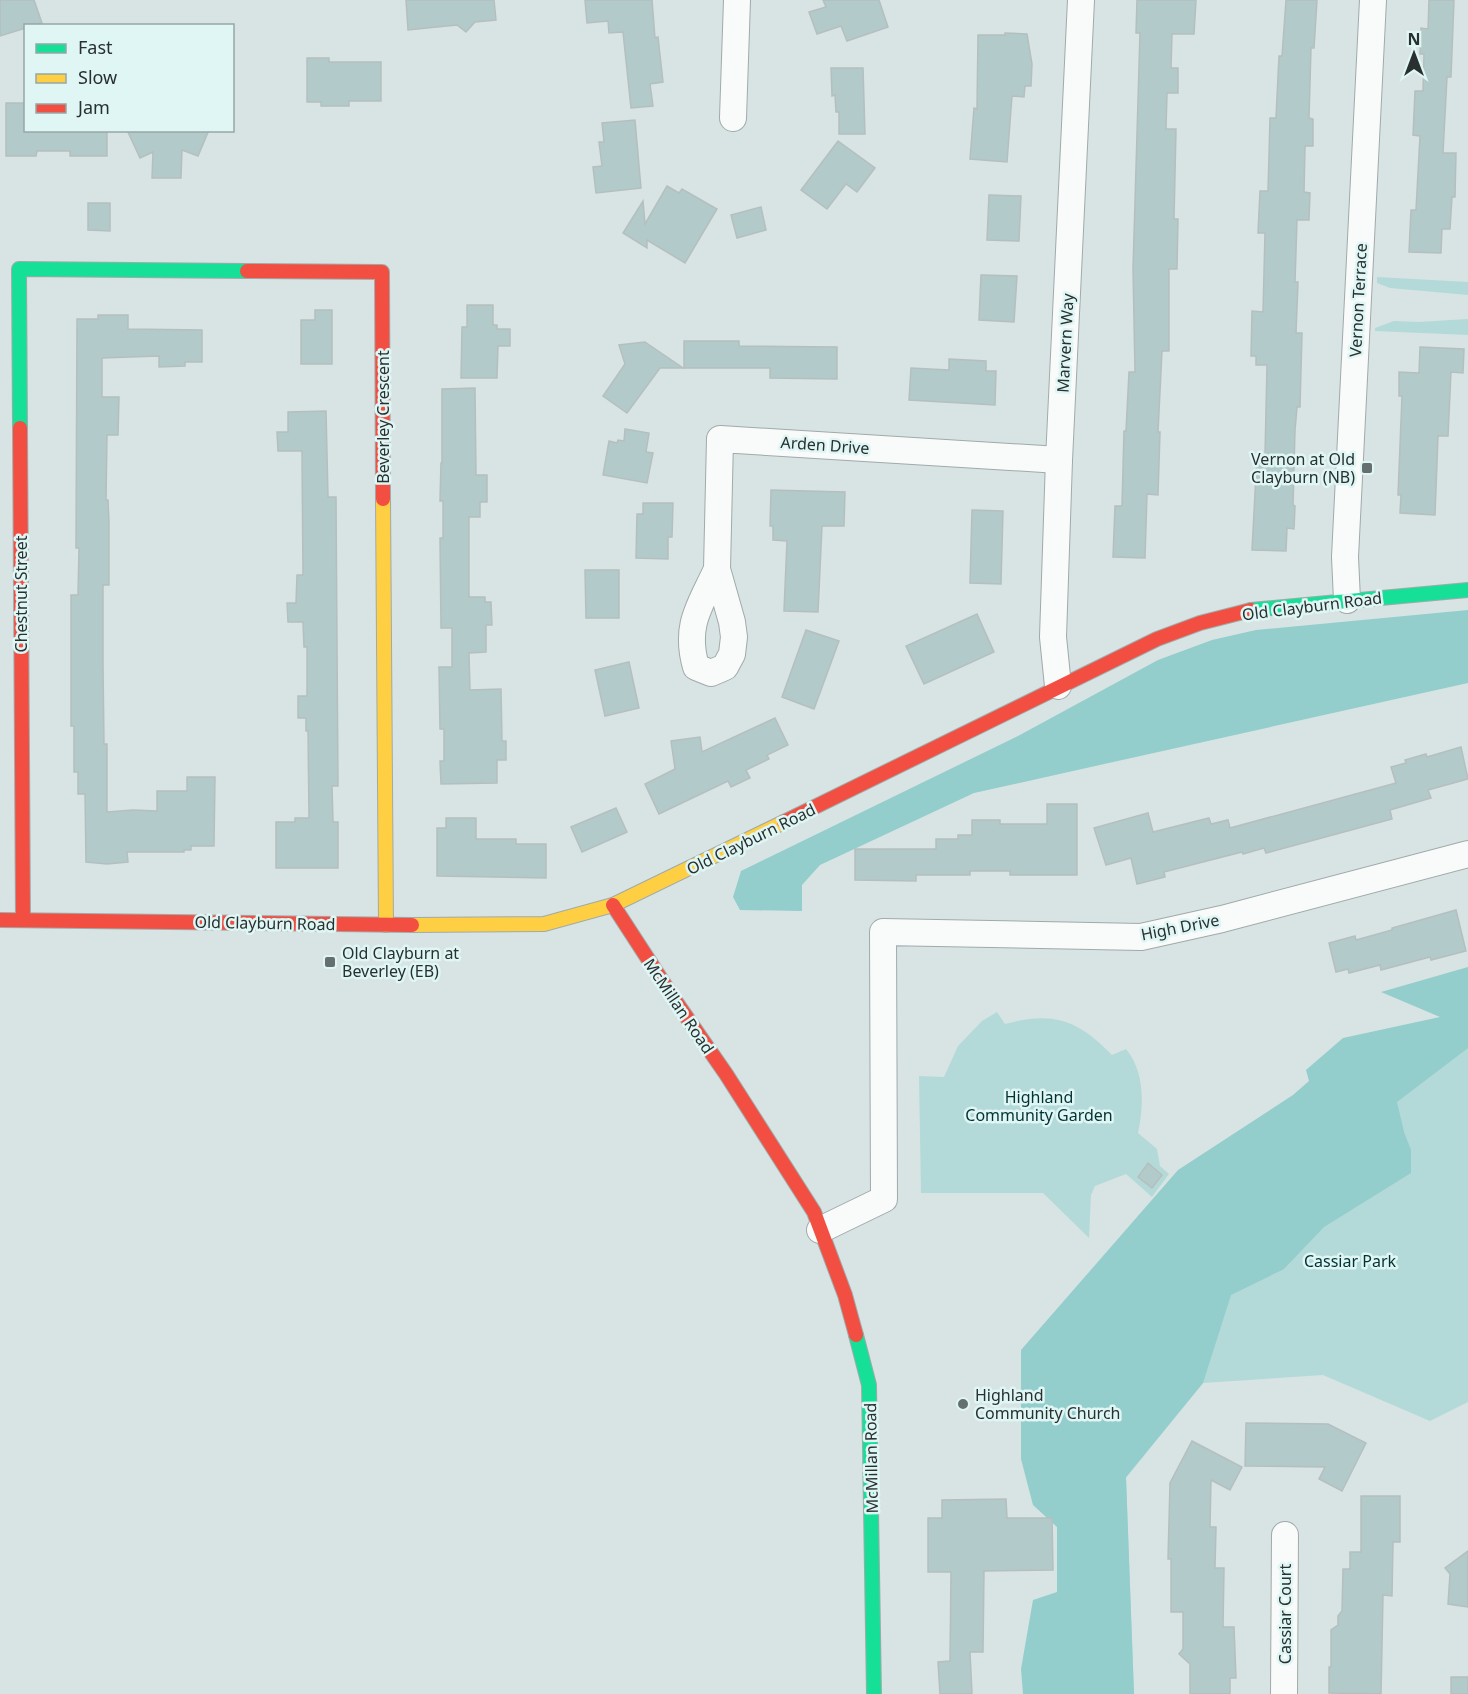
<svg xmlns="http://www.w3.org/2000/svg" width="1468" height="1694" font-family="'Noto Sans',sans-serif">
<rect width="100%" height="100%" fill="#d7e4e3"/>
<g fill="#b3dad8">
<path d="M 1377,277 L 1468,282 L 1468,295 L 1390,288 L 1377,283 Z"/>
<path d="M 1468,319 L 1468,335 L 1375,331 L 1375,328 L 1394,321 L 1418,322 Z"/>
<path d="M 1468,1001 L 1468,1402 L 1430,1421 L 1323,1375 L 1203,1383 L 1126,1478 L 1134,1694 L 1042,1694 L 1069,1600 L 1066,1355 Z"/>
<path d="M 997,1012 L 1005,1024 C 1053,1011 1078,1020 1112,1055 L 1126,1049 C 1145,1072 1144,1105 1138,1133 L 1157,1149 L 1160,1166 L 1169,1174 L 1152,1197 L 1126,1174 L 1095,1186 L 1091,1195 L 1089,1238 L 1043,1193 L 921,1193 L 919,1076 L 944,1077 L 958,1046 L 982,1021 Z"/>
</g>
<g fill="#93cdcc">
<path d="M 1468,610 L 1468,683 L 974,793 L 820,865 L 802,885 L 802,911 L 740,910 L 733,897 L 741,871 L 1018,736 L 1158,660 L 1212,640 L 1256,630 Z"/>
<path d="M 1468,967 L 1468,1048 L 1397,1102 L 1404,1132 L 1411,1150 L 1411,1173 L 1324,1227 L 1284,1269 L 1231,1295 L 1203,1383 L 1126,1477 L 1134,1694 L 1023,1694 L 1021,1669 L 1033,1600 L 1057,1592 L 1057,1527 L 1033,1505 L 1021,1459 L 1021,1350 L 1178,1170 L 1293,1095 L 1309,1081 L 1306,1070 L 1343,1038 L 1440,1017 L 1381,992 Z"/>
</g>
<g fill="#b2cac9" stroke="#b5bfbf" stroke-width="1.5">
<path d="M 0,0 L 34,0 L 42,23 L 26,26 L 26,28 L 0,36 Z"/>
<path d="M 406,0 L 494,0 L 496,20 L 475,22 L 466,32 L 457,25 L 408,30 Z"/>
<path d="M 585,0 L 652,0 L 655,38 L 658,37 L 663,82 L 650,84 L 653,106 L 631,108 L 623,32 L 609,33 L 608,21 L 587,23 Z"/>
<path d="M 823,0 L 879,0 L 888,27 L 847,41 L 841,26 L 817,34 L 809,12 L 826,7 Z"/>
<path d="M 1137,0 L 1196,0 L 1194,34 L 1172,34 L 1171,68 L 1178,68 L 1178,93 L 1167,93 L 1166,129 L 1176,129 L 1174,219 L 1178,219 L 1177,269 L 1169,269 L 1169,351 L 1162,351 L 1158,432 L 1160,432 L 1158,495 L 1147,494 L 1145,558 L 1113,557 L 1115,506 L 1122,506 L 1124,431 L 1126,431 L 1129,372 L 1135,372 L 1133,269 L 1140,33 L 1136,33 Z"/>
<path d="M 1286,0 L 1317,0 L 1314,48 L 1311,48 L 1309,118 L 1313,119 L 1313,146 L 1305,146 L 1304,192 L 1310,193 L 1309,220 L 1297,220 L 1295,282 L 1298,282 L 1296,333 L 1302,333 L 1300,407 L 1297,407 L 1295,430 L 1293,505 L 1295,506 L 1294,529 L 1287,528 L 1286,551 L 1252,550 L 1257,455 L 1265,455 L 1267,365 L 1256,365 L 1256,356 L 1251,356 L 1252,311 L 1263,312 L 1265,233 L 1258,233 L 1260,191 L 1268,191 L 1270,118 L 1276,118 L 1279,56 L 1282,56 Z"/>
<path d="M 1429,0 L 1454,0 L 1451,77 L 1447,77 L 1443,153 L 1456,153 L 1455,197 L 1452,197 L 1450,229 L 1442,229 L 1441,253 L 1409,252 L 1411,210 L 1416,210 L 1420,136 L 1413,135 L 1415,91 L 1423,91 L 1424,54 L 1420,54 L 1421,28 L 1428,29 Z"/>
<path d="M 1005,33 L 1027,34 L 1032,64 L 1031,86 L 1025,86 L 1024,97 L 1012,96 L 1007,162 L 970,159 L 974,108 L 977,109 L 978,35 L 1005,35 Z"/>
<path d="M 307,58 L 329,58 L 329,62 L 381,62 L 381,101 L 349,101 L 349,106 L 321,106 L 321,102 L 307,102 Z"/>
<path d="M 831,68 L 863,68 L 865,134 L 839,134 L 839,112 L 836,112 L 835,95 L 832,96 Z"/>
<path d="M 6,103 L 26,103 L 26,130 L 107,130 L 107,156 L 70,156 L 70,151 L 37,151 L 36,156 L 6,156 Z"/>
<path d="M 635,120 L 641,188 L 596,193 L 593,167 L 602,166 L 599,142 L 604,142 L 602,123 Z"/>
<path d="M 127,130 L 209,130 L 198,156 L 182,150 L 181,178 L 152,178 L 153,152 L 140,158 Z"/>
<path d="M 838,141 L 875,168 L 857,192 L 846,184 L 827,209 L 801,190 Z"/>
<path d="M 667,186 L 679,193 L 682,189 L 717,209 L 685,263 L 647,240 L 647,248 L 623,233 L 643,201 L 645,224 Z"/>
<path d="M 989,195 L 1021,196 L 1019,241 L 987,240 Z"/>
<path d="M 88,203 L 110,203 L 110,231 L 88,230 Z"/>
<path d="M 761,207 L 766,230 L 737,238 L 731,215 Z"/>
<path d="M 981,275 L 1017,276 L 1014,322 L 979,320 Z"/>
<path d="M 467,305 L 493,305 L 493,325 L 497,325 L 497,329 L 510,329 L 510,346 L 498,346 L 497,378 L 461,378 L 462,327 L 467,327 Z"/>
<path d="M 315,310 L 332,310 L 332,364 L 301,364 L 301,320 L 315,320 Z"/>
<path d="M 98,315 L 128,315 L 128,329 L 202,330 L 202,362 L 185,362 L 185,366 L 159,367 L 159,356 L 102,358 L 102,397 L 119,397 L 118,435 L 107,435 L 106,500 L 108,500 L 109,522 L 109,585 L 103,585 L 103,666 L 104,744 L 107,744 L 107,812 L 133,810 L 157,811 L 157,791 L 187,791 L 187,777 L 215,777 L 214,846 L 191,846 L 191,850 L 184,850 L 184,852 L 127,852 L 128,862 L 107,864 L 86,862 L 85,794 L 78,794 L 78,772 L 74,772 L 74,726 L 71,726 L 71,595 L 78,595 L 79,548 L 76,548 L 77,319 L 98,319 Z"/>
<path d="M 684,341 L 739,341 L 739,346 L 837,347 L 837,379 L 770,378 L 770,368 L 684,368 Z"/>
<path d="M 645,342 L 683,368 L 660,368 L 627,413 L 603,396 L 625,364 L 619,345 Z"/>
<path d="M 1420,347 L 1464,349 L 1463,373 L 1451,372 L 1448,436 L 1438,436 L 1435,515 L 1400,513 L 1401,495 L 1398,495 L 1402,396 L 1399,396 L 1399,372 L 1419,373 Z"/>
<path d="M 949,359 L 986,361 L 986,371 L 996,371 L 995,405 L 909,400 L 911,368 L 949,370 Z"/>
<path d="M 475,388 L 476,475 L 487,475 L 487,502 L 480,502 L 480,517 L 469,517 L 469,597 L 485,597 L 485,602 L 491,602 L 492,625 L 486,625 L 486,652 L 469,653 L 470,690 L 501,689 L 502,741 L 506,741 L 506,760 L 497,760 L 497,783 L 441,784 L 440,761 L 444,761 L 444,729 L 440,729 L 439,667 L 452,667 L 452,628 L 441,628 L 440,538 L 443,538 L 443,501 L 440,501 L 441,463 L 442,463 L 442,389 Z"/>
<path d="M 326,411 L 328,497 L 336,497 L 338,786 L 332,786 L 333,822 L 338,822 L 338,868 L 276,868 L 276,822 L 295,822 L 295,818 L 309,818 L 308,731 L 306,731 L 306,718 L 298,718 L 298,696 L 307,696 L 307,647 L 304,647 L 303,622 L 288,622 L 287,603 L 296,603 L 297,575 L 303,575 L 302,451 L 278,451 L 277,432 L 288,432 L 288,412 Z"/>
<path d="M 625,429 L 649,433 L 646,452 L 653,453 L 647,483 L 603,475 L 609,441 L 617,443 L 618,440 L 624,441 Z"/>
<path d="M 771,490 L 845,492 L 844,526 L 822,526 L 818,612 L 784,611 L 787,541 L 773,540 L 773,526 L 770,526 Z"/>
<path d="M 643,503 L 673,503 L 672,537 L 668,537 L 668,559 L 636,558 L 637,514 L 643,514 Z"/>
<path d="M 972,510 L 1003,511 L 1001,584 L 970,583 Z"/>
<path d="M 585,570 L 619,570 L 619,618 L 586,618 Z"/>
<path d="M 977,614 L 994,652 L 924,684 L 906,646 Z"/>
<path d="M 806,630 L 839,641 L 814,709 L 782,697 Z"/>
<path d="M 629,662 L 639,708 L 605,716 L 595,670 Z"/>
<path d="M 775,718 L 788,745 L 767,755 L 769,759 L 746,770 L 750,778 L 731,787 L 728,781 L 659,814 L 645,784 L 675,769 L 671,741 L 700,737 L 702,752 Z"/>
<path d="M 1461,747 L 1468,779 L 1428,790 L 1431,798 L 1390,810 L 1392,819 L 1266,853 L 1264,848 L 1243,854 L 1242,852 L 1164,872 L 1165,877 L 1137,884 L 1131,858 L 1106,865 L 1094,828 L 1148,813 L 1153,832 L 1209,818 L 1211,824 L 1228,820 L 1230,828 L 1396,783 L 1391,767 L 1406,763 L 1405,760 L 1426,754 L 1427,757 Z"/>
<path d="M 1047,804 L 1077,804 L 1077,875 L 1010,875 L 1010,871 L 970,871 L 970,875 L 916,875 L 916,881 L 855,880 L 855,849 L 936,849 L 936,839 L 958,839 L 958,835 L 972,835 L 972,820 L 1000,820 L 1000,824 L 1047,824 Z"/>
<path d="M 616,808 L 627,832 L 582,852 L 571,827 Z"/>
<path d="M 446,818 L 476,818 L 476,839 L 516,839 L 516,844 L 546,844 L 546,878 L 437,876 L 437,828 L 446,828 Z"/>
<path d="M 1456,910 L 1466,951 L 1431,960 L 1430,957 L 1381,970 L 1380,965 L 1349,973 L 1348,969 L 1336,972 L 1329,943 L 1355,936 L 1356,940 L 1392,930 L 1392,928 Z"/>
<path d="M 1148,1163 L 1162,1175 L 1152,1188 L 1138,1177 Z"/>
<path d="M 1246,1423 L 1328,1424 L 1366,1443 L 1342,1491 L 1319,1479 L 1325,1467 L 1245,1466 Z"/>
<path d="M 1192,1441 L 1242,1467 L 1230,1490 L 1211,1480 L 1210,1527 L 1216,1527 L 1215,1568 L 1224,1568 L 1223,1627 L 1234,1627 L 1236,1678 L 1230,1678 L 1230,1694 L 1190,1694 L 1190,1664 L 1179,1654 L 1183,1649 L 1183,1612 L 1171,1612 L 1171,1559 L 1168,1559 L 1170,1483 Z"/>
<path d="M 1361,1496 L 1400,1496 L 1400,1542 L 1393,1542 L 1392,1596 L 1383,1595 L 1381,1694 L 1329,1693 L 1329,1667 L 1331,1667 L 1331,1630 L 1338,1625 L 1338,1616 L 1342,1611 L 1343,1569 L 1350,1569 L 1350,1552 L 1361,1552 Z"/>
<path d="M 1006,1499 L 1007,1518 L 1052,1518 L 1053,1570 L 984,1571 L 983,1652 L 970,1652 L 972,1694 L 940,1694 L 938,1662 L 950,1661 L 951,1572 L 928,1572 L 928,1518 L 942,1518 L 942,1500 Z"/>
<path d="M 1468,1551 L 1468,1607 L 1448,1604 L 1450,1574 L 1445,1568 Z"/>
<rect x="1451" y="1677" width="17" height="17"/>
</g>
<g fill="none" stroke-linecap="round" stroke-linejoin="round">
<g stroke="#a0aaa9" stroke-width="28">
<g id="street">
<path d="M 733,118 L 737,0"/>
<path d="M 717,569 C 700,606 684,625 696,667 L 711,673 L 725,667 L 732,654 L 734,637 L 732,622 L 717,569 L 720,439 L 1059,460"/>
<path d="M 1347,600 L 1345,557 L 1373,0"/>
<path d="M 1058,686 L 1053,637 L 1059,460 L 1081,0"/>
<path d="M 820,1230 L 884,1199 L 883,932 L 1141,937 L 1222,919 L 1468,854"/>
<path d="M 1284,1694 L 1285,1535"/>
</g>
</g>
<g stroke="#a0aaa9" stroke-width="16">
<g id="fast">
<path d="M 20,428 L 19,269 L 247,271"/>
<path d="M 1251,610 L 1468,590"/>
<path d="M 856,1335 L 869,1385 L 874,1694"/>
</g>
</g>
<g stroke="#a0aaa9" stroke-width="16">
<g id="slow">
<path d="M 383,499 L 386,925"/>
<path d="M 412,925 L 544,924 L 613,905 L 784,822"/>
</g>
</g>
<g stroke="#a0aaa9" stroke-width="16">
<g id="jam">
<path d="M 247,271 L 382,272 L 383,499"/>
<path d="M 20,428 L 23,920"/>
<path d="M 784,822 L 1157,639 L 1200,623 L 1251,610"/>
<path d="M 613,905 L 674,999 L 726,1074 L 814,1212 L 845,1295 L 856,1335"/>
<path d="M 0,920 L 412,925"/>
</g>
</g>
<use href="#street" stroke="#f9fbfb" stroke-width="26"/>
<use href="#fast" stroke="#16e098" stroke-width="14"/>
<use href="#slow" stroke="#ffcf43" stroke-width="14"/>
<use href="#jam" stroke="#f24e42" stroke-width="14"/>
</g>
<g fill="#656f6f" stroke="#dff6f5" stroke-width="2">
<rect x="1361" y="462" width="12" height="12" rx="3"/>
<rect x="324" y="956" width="12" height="12" rx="3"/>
<circle cx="963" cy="1404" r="6"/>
</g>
<g text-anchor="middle" stroke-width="5" stroke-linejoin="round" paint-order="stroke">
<g font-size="16" fill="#283030" stroke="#dff6f5">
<text transform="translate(1358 300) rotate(-87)" y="6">Vernon Terrace</text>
<text transform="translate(1065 343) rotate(-87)" y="6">Marvern Way</text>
<text transform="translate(383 417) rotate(-90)" y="6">Beverley Crescent</text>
<text transform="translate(825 445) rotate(4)" y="6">Arden Drive</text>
<text transform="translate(21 594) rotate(-90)" y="6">Chestnut Street</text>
<text transform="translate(1312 606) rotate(-7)" y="6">Old Clayburn Road</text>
<text transform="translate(751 839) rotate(-26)" y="6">Old Clayburn Road</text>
<text transform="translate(265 923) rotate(1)" y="6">Old Clayburn Road</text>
<text transform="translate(1180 927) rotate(-11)" y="6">High Drive</text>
<text transform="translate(679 1006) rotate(56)" y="6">McMillan Road</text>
<text transform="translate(871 1458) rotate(-91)" y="6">McMillan Road</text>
<text transform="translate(1285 1614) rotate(-90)" y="6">Cassiar Court</text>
</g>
<g font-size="16" fill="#283030" stroke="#dff6f5" text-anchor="start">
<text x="1355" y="465" text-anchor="end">Vernon at Old<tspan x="1355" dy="18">Clayburn (NB)</tspan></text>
<text x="342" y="959">Old Clayburn at<tspan x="342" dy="18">Beverley (EB)</tspan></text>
<text x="975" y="1401">Highland<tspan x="975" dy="18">Community Church</tspan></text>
</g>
<g font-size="16" fill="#023333" stroke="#dff6f5">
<text x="1039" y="1103">Highland<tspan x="1039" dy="18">Community Garden</tspan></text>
<text x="1350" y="1267">Cassiar Park</text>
</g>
</g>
<rect x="24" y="24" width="210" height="108" fill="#dff6f5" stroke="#96a7a6" stroke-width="1.5"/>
<rect x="36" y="44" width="30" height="9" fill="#16e098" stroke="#96a7a6" stroke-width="1.5"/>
<text x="78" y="54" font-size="18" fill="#283030">Fast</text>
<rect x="36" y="74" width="30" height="9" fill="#ffcf43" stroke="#96a7a6" stroke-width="1.5"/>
<text x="78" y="84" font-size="18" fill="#283030">Slow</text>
<rect x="36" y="104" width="30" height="9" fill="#f24e42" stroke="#96a7a6" stroke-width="1.5"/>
<text x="78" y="114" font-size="18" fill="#283030">Jam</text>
<g transform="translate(1414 54)" stroke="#dff6f5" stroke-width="4.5" paint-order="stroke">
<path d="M0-4.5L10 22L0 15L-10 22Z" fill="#283030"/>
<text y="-9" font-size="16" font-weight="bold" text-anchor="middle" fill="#283030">N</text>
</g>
</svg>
